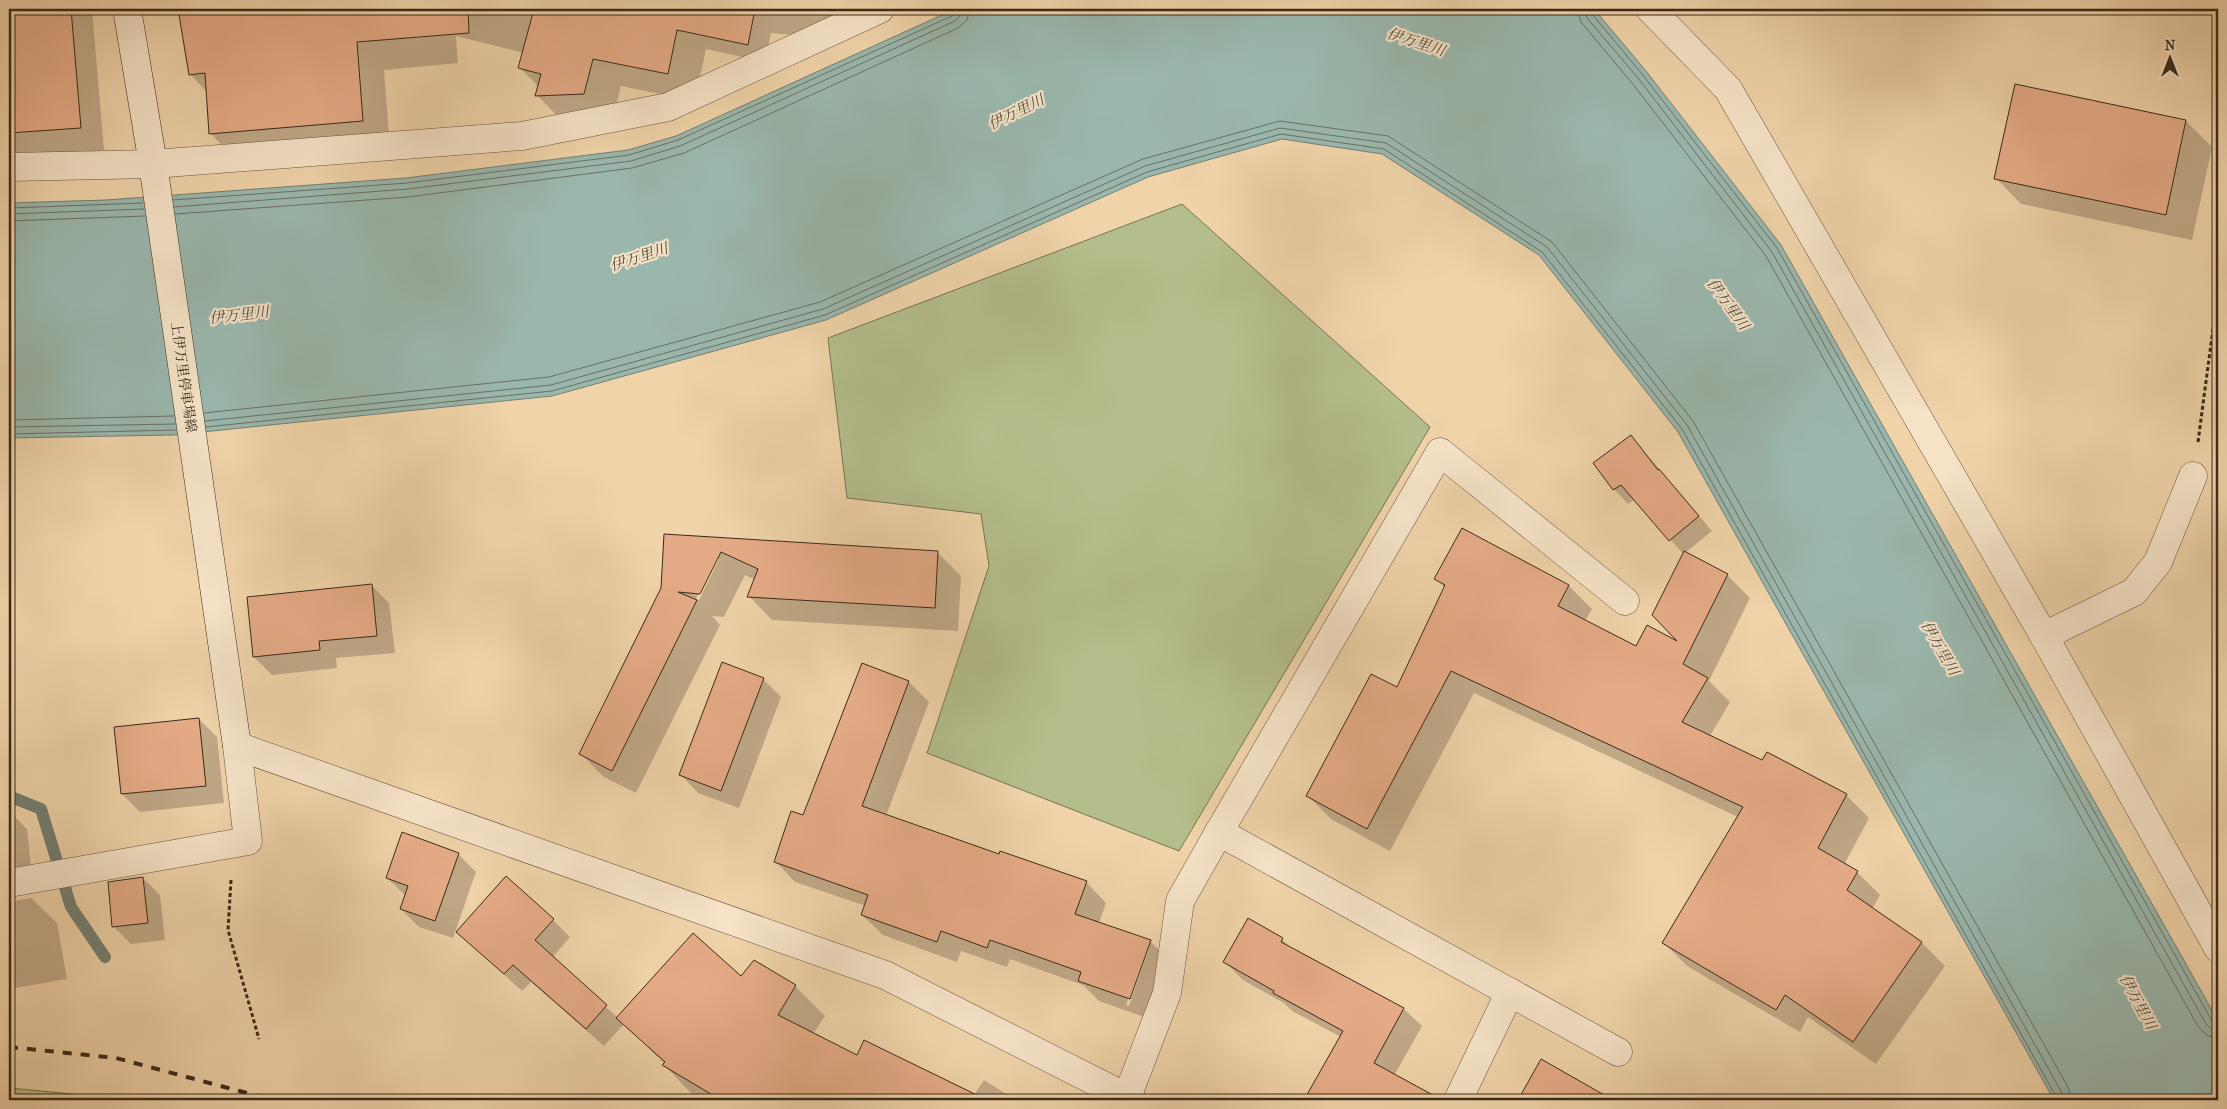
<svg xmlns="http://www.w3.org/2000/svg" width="2227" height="1109" font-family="'IM FELL French Canon','Noto Serif JP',serif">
<rect width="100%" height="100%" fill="#f0d3a9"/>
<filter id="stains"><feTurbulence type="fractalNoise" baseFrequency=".004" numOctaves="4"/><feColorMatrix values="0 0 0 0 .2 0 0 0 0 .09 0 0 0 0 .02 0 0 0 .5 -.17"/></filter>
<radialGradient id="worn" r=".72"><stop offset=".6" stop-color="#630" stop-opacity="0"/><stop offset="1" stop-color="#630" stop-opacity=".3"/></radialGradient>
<g fill="#b4be8c" stroke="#787453">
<path d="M 1182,204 L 1430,427 L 1179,851 L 927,753 L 989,566 L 981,514 L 847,498 L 828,338 Z"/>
<path d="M 9,1088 L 105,1097 L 116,1100 L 9,1100 Z"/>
</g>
<path fill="#9ab7ad" stroke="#747f72" d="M 955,9 L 1594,9 L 1646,71 L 1781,245 L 2209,1005 L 2218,1024 L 2218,1100 L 2054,1100 L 1678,432 L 1539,255 L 1382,154 L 1282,139 L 1148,177 L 826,320 L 552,396 L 173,435 L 9,438 L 9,203 L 106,200 L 406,178 L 628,150 L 676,136 Z"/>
<g fill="#0003" fill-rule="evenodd">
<path d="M 9,9 L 92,9 L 104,150 L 9,158 Z"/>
<path d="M 179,9 L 671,9 L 681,11 L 691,21 L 693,9 L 844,9 L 842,35 L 834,39 L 771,33 L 765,62 L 706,49 L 695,101 L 621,86 L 612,122 L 564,123 L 537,95 L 539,87 L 520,68 L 524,53 L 456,36 L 458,63 L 384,70 L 390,148 L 238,161 L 210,133 L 207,92 L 190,74 Z"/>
<path d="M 2016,85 L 2186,121 L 2212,147 L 2192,240 L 2021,204 L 1996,178 Z"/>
<path d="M 1631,436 L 1712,531 L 1685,553 L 1727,575 L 1750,598 L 1709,681 L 1730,702 L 1710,736 L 1763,761 L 1846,795 L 1869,818 L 1844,865 L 1857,872 L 1880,895 L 1872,909 L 1922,943 L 1945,966 L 1876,1064 L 1808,1017 L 1800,1032 L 1687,966 L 1664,943 L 1738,817 L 1474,693 L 1390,851 L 1331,819 L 1308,796 L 1398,689 L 1445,588 L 1436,579 L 1569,586 L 1592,609 L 1585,621 L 1637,648 L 1682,645 L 1684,555 L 1635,499 L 1628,504 L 1614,489 L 1594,463 Z"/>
<path d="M 665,536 L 937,552 L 961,576 L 958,631 L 772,620 L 749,596 L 755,580 L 745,575 L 724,617 L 712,616 L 720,625 L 636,793 L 604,777 L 580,753 L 662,588 ZM 716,559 L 719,559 L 699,600 L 696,599 Z"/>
<path d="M 371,585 L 389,603 L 395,653 L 336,658 L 337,668 L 272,675 L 254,657 Z"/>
<path d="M 862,664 L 909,682 L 929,702 L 886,816 L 1000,856 L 1086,882 L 1106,903 L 1099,923 L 1150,941 L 1170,961 L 1150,1019 L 1099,1001 L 1083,985 L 1010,959 L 1007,967 L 961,951 L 957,962 L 883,935 L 862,915 L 866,906 L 795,882 L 775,861 L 804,817 ZM 1145,951 L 1148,951 L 1129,1006 L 1126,1005 Z"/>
<path d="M 763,679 L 781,697 L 739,808 L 698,793 L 681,775 Z"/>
<path d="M 199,719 L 217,737 L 224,803 L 140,812 L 122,794 L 116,728 Z"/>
<path d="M 9,811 L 27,829 L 32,877 L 9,877 Z"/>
<path d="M 458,854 L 476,872 L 453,938 L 419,927 L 401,909 L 406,896 L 387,878 Z"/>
<path d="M 142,877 L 160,895 L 165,940 L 131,944 L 113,926 Z"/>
<path d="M 31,898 L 57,923 L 67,979 L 9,989 L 9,902 Z"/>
<path d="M 553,920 L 570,937 L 552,958 L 618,1018 L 741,977 L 795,986 L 825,1016 L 813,1034 L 857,1057 L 974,1095 L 984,1080 L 1016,1100 L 703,1100 L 693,1095 L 664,1065 L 665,1064 L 624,1024 L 604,1046 L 531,982 L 522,991 L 457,932 Z"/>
<path d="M 1282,939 L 1293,950 L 1404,1009 L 1422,1026 L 1394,1076 L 1409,1084 L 1426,1100 L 1306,1100 L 1341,1037 L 1292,1011 L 1284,1003 L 1243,980 L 1225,962 Z"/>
<path d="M 1542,1061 L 1611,1100 L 1519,1100 Z"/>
</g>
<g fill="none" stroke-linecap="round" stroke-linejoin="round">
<g stroke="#6a7064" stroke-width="1">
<path d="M 1577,9 L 1581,22 L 1632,83 L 1766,256 L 2199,1028 L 2208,1036 L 2218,1038"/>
<path d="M 1584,9 L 1587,18 L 1638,78 L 1772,252 L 2206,1024 L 2211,1029 L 2218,1031"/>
<path d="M 1590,9 L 1592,14 L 1642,74 L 1777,248 L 2212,1021 L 2218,1024"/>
<path d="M 173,200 L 407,183 L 629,155 L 678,140 L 952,16 L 956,9"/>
<path d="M 174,207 L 408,189 L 631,161 L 680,146 L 955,21 L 960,16 L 962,9"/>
<path d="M 9,208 L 143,203"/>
<path d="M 9,214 L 144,209"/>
<path d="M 175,214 L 408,197 L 632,168 L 684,153 L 958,28 L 967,20 L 970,9"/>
<path d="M 9,221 L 145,216"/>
<path d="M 204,413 L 549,377 L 820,302 L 1143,159 L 1280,121 L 1388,136 L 1552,242 L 1693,421 L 2069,1089 L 2071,1100"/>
<path d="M 9,420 L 174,416"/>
<path d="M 205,421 L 551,385 L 823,309 L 1145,166 L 1280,128 L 1386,143 L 1547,247 L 1687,425 L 2062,1093 L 2064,1100"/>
<path d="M 9,427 L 175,424"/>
<path d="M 206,427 L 552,391 L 825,315 L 1147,172 L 1281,134 L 1384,149 L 1542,252 L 1682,429 L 2058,1100"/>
<path d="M 9,434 L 176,430"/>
</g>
<path stroke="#747f72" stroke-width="12" d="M 9,796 L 41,809 L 71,907 L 105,957"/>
</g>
<g fill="#e5ab86" stroke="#3b2a1a">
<path d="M 9,9 L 71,9 L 81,128 L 9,133 Z"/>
<path d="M 178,9 L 468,9 L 469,33 L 357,42 L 363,121 L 209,134 L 205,73 L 189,75 Z"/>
<path d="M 534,9 L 755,9 L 748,45 L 677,30 L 668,74 L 593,59 L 584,94 L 535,96 L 541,74 L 518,68 Z"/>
<path d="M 2015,84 L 2186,120 L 2166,215 L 1994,179 Z"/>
<path d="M 1631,435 L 1658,470 L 1659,469 L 1699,516 L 1669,541 L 1621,485 L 1613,490 L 1593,463 Z"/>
<path d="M 1462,528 L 1569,585 L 1558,606 L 1636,646 L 1647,625 L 1677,641 L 1652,615 L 1684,551 L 1728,574 L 1683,664 L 1708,678 L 1682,722 L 1762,760 L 1767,752 L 1847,794 L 1818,848 L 1858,871 L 1847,890 L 1922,942 L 1853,1042 L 1785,995 L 1776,1010 L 1662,943 L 1743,807 L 1451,671 L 1367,829 L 1306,796 L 1371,674 L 1397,687 L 1445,585 L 1434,579 Z"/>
<path d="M 664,534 L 938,551 L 935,608 L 747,597 L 758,569 L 721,552 L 700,594 L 678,592 L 697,600 L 612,771 L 579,754 L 661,588 Z"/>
<path d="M 372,584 L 377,636 L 319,641 L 320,650 L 253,657 L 247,597 Z"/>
<path d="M 722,662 L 764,678 L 721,791 L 679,775 Z"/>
<path d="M 862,663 L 909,681 L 862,806 L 999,854 L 1000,851 L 1087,881 L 1075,914 L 1151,940 L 1130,999 L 1078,981 L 1081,972 L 990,940 L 987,948 L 941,931 L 937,942 L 861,915 L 868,895 L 774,862 L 791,811 L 803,815 Z"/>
<path d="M 199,718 L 206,786 L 121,794 L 114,727 Z"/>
<path d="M 402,832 L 459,853 L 435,921 L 400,909 L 408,886 L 386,878 Z"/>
<path d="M 506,876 L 554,919 L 535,940 L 607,1005 L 586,1029 L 513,965 L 504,974 L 456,932 Z"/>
<path d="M 143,877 L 148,923 L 112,927 L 108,882 Z"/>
<path d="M 1248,918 L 1283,938 L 1281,942 L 1404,1008 L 1374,1063 L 1442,1100 L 1304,1100 L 1343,1031 L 1273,993 L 1274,991 L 1223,962 Z"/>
<path d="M 693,933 L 741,976 L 754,960 L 796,985 L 778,1015 L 857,1055 L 864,1040 L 987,1100 L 721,1100 L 662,1065 L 665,1062 L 616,1018 Z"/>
<path d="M 1541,1059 L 1613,1100 L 1518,1100 Z"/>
</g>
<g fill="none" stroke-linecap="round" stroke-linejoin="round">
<g stroke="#68543e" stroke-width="29">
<g id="minor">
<path d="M 9,167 L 153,164 L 522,136 L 668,107 L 880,9"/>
<path d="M 2044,636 L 2134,592 L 2158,562 L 2193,476"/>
<path d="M 9,883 L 248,841 L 237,746 L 885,975 L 1132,1100"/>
<path d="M 1618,1052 L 1219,832 L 1440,452 L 1625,601"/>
<path d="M 1127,1097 L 1167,993 L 1180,901 L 1219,832"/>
<path d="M 1458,1100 L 1510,992"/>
</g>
</g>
<g stroke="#68543e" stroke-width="29">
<path id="tertiary" d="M 1650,9 L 1728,89 L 2044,636 L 2218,948"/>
</g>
<g stroke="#3b2a1a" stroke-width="29">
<path id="secondary" d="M 127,9 L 153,164 L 237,746"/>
</g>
<g stroke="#3b2a1a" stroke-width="3" stroke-dasharray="4 2.5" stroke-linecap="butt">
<path d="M 2198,442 L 2218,291"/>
<path d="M 231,880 L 228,930 L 259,1039"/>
</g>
<use href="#minor" stroke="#f5e2c7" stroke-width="28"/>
<use href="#tertiary" stroke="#f5e2c7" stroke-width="28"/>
<use href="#secondary" stroke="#f5e2c7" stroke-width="28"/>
<path stroke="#3b2a1a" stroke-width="4" stroke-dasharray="9 9" stroke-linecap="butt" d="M 9,1047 L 116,1058 L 273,1100"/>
</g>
<g text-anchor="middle" stroke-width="4.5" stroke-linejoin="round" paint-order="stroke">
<g font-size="14" fill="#3b2a1a" stroke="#f5e2c7">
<text transform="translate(184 377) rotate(82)" y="5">上伊万里停車場線</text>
</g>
<g font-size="15" font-style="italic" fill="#534d3f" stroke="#f5e2c7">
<text transform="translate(1416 42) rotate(18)" y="5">伊万里川</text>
<text transform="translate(1016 112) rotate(-26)" y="5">伊万里川</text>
<text transform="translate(639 257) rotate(-18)" y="5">伊万里川</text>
<text transform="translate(1728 304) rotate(54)" y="5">伊万里川</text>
<text transform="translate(239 315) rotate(-7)" y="5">伊万里川</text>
<text transform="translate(1940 648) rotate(60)" y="5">伊万里川</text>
<text transform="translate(2138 1002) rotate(62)" y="5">伊万里川</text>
</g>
</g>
<rect width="2227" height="1109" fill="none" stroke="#f0d3a9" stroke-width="30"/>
<rect x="10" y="10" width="2207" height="1089" fill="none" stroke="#3b2a1a" stroke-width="2.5"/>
<rect x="15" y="15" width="2197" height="1079" fill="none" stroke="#3b2a1a"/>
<g transform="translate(2170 58)" stroke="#f5e2c7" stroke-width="4" paint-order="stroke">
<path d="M0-4L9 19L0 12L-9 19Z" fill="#3b2a1a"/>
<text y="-8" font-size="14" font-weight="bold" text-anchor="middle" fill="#3b2a1a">N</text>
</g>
<rect width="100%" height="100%" filter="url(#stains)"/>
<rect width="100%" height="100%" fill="url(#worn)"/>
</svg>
